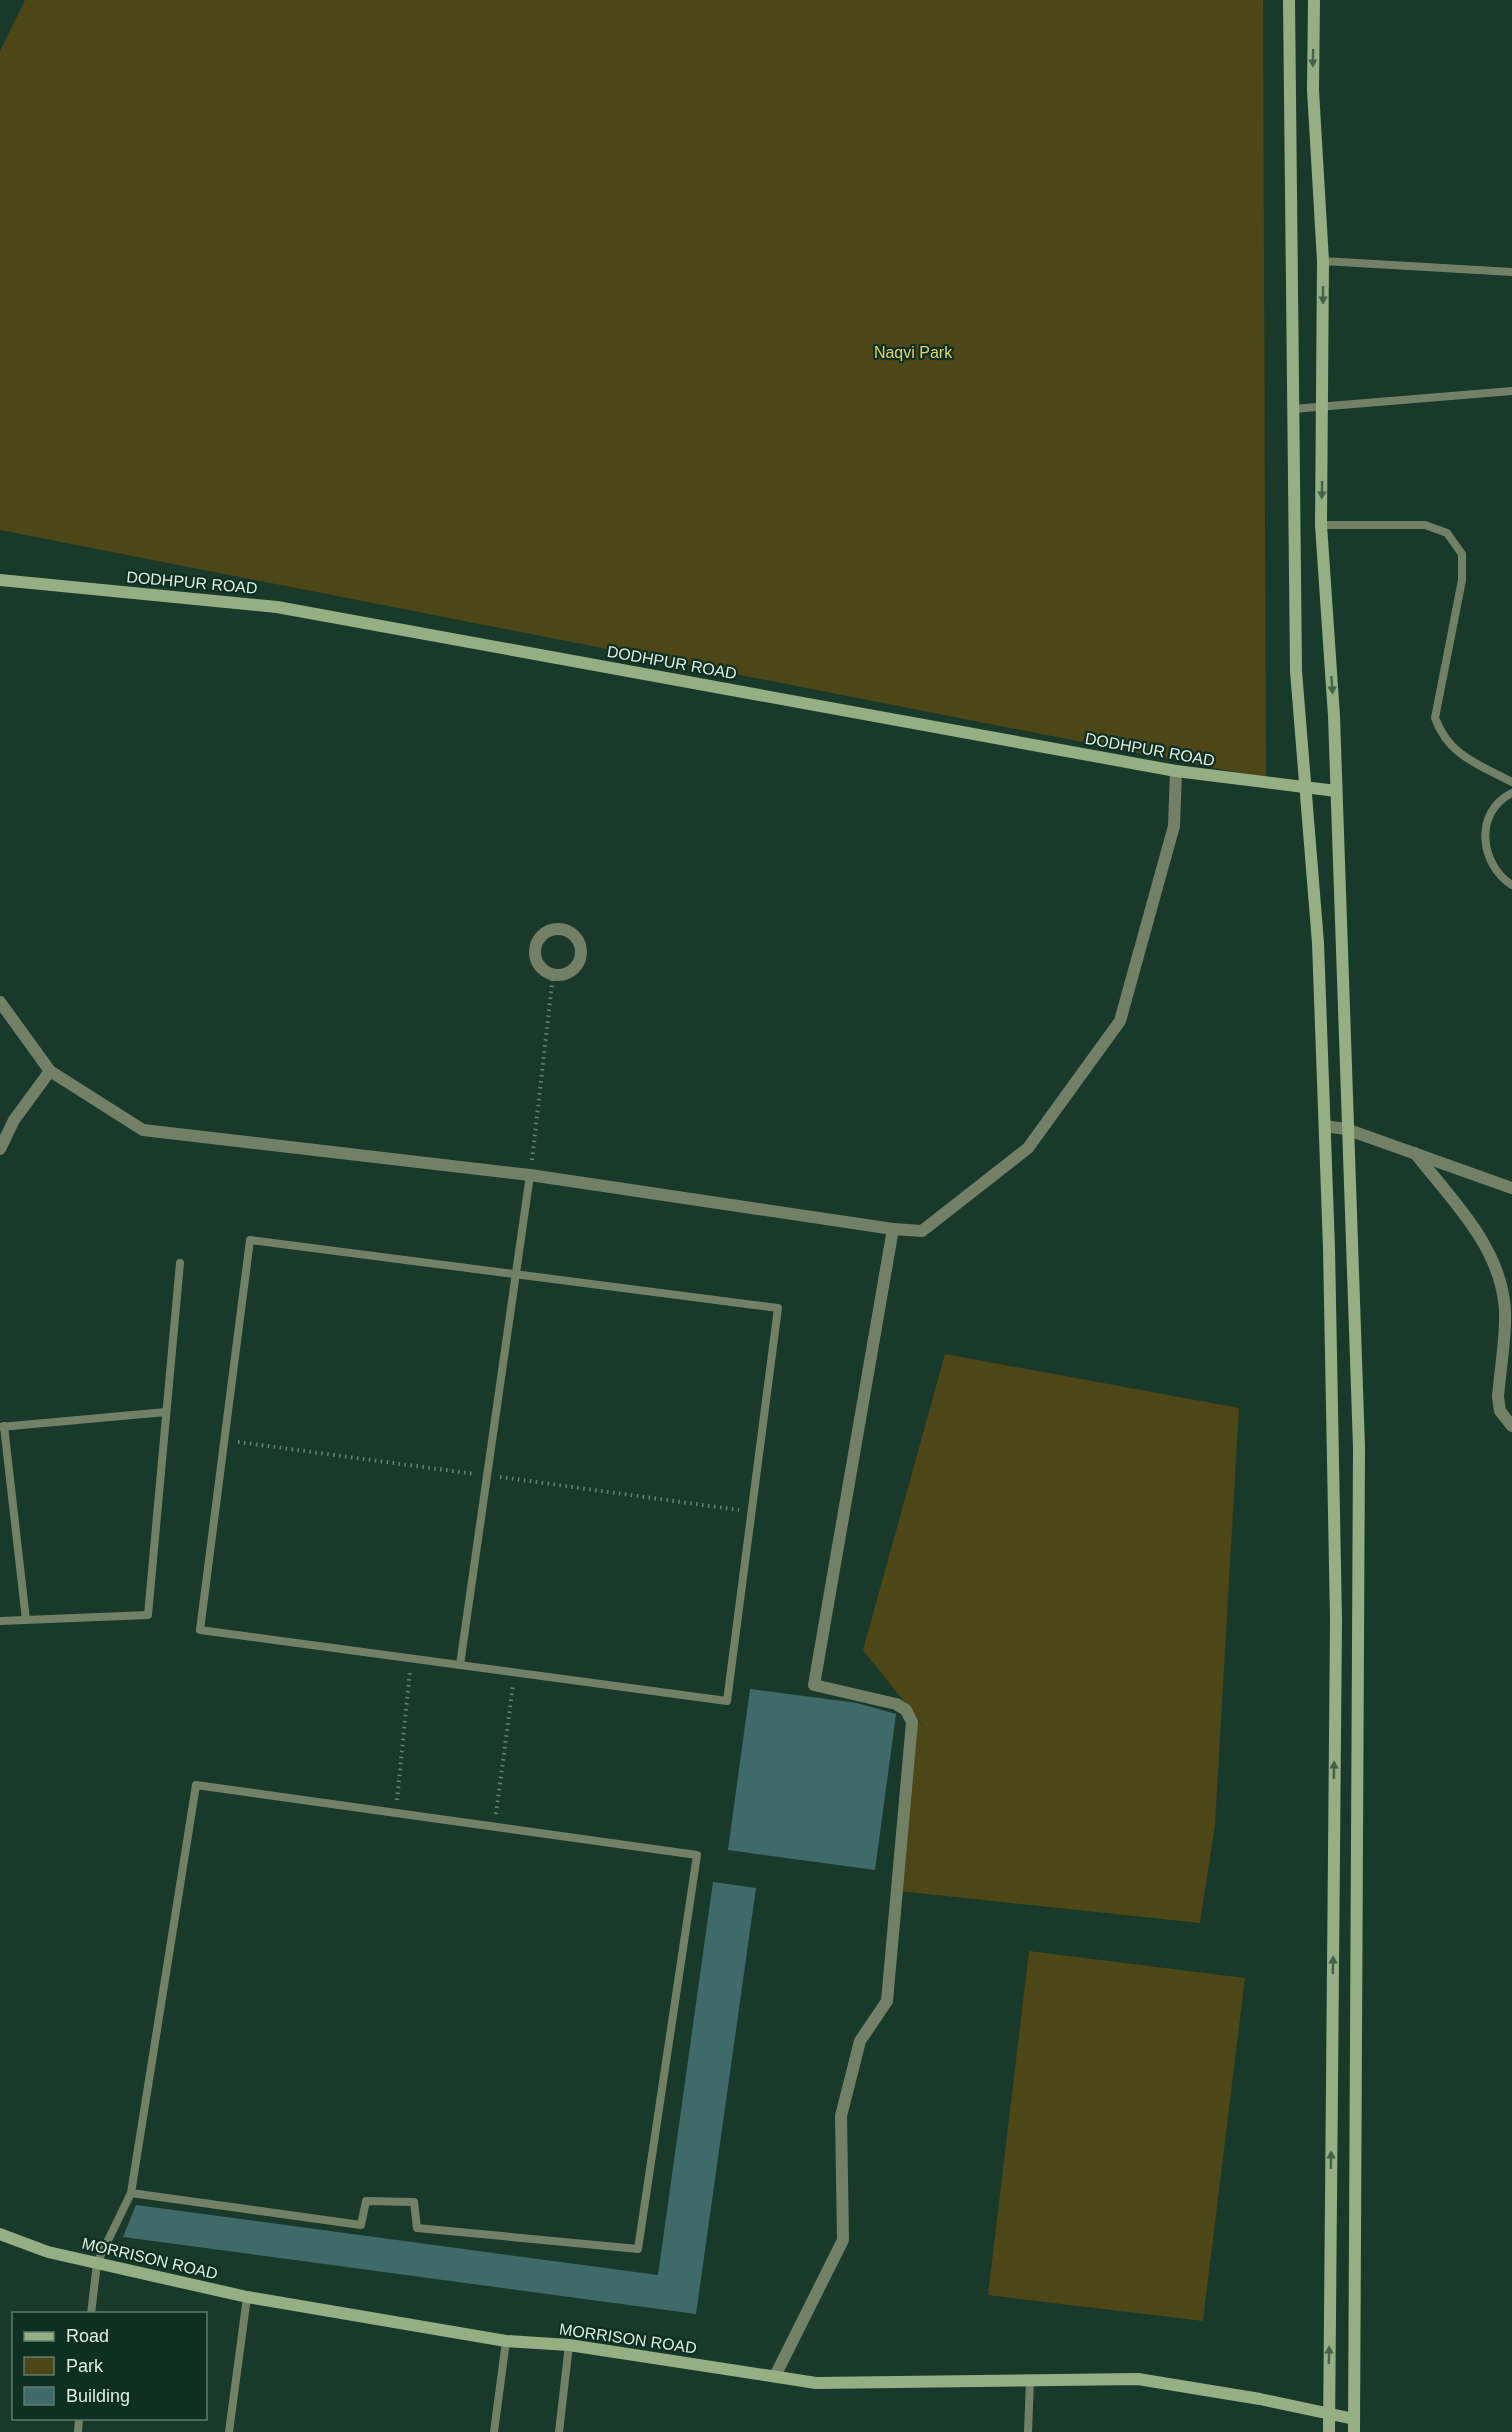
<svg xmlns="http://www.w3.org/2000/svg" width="1512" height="2432" font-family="Helvetica,sans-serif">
<rect width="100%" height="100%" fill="#19392b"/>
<g fill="#4d4616">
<path d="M 25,0 L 1263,0 L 1266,778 L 0,530 L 0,51 Z"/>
<path d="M 945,1354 L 1239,1408 L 1215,1825 L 1200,1923 L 899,1891 L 917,1719 L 926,1729 L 863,1650 Z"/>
<path d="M 1029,1951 L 1245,1978 L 1203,2321 L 988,2295 Z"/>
</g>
<g fill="#406a69">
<path d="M 750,1689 L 857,1703 L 896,1714 L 875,1870 L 728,1850 Z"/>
<path d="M 713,1882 L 756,1888 L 696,2314 L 123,2237 L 136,2205 L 658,2275 Z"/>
</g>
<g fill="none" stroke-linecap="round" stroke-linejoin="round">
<g stroke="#698377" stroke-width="4" stroke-dasharray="1.5 4.5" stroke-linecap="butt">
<path d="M 532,1160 L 553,975"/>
<path d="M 238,1442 L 475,1474"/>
<path d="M 500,1477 L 739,1510"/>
<path d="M 397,1800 L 410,1670"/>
<path d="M 496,1814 L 513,1685"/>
</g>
<g stroke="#728166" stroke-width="8">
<path d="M 1323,261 L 1512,272"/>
<path d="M 1293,409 L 1512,391"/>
<path d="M 1321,525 L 1425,525 L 1447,533 L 1462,554 L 1462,580 L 1435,718 C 1449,756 1478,764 1512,782"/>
<path d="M 1512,793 C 1473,812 1480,865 1512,885"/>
<path d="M 250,1240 L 778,1308 L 727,1701 L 200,1630 Z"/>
<path d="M 4,1426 L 26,1620"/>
<path d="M 0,1427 L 166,1412"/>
<path d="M 0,1621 L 148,1615 L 180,1263"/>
<path d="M 460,1665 L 530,1175"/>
<path d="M 196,1785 L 697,1855 L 638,2249 L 417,2228 L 414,2202 L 366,2201 L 361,2225 L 131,2193 Z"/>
<path d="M 91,2314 L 97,2263 L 131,2193"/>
<path d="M 78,2432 L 79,2418"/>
<path d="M 229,2432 L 247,2297"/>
<path d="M 494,2432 L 506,2341"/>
<path d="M 559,2432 L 569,2345"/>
<path d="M 1028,2432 L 1030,2381"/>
</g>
<g stroke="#728166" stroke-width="12">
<circle cx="558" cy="952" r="23"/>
<path d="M 0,1002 L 50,1071 L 143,1130 L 530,1175 L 893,1229 L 922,1231 L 1028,1148 L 1120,1021 L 1174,826 L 1176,771"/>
<path d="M 1325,1126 L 1346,1129 L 1512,1188"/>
<path d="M 0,1149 L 14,1120 L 50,1071"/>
<path d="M 1415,1153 C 1450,1198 1497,1243 1504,1301 C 1508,1324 1500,1371 1498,1397 L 1500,1411 L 1512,1426"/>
<path d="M 775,2376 L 843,2240 L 841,2116 L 860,2041 L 887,2001 L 912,1722 L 906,1710 L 896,1704 L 814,1685 L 893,1229"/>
</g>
<g stroke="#96ae83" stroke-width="12">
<path d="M 1289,0 L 1296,671 L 1318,943 L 1329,1248 L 1336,1620 L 1329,2432"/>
<path d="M 1314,0 L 1313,90 L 1323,261 L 1321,525 L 1334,716 L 1359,1447 L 1354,2432"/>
<path d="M 0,580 L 277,607 L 1176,771 L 1336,791"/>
<path d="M 0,2234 L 48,2252 L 247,2297 L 506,2341 L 569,2345 L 816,2383 L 1138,2379 L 1260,2399 L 1354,2419"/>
</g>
</g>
<defs><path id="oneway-solid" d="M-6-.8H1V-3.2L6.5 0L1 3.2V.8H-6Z" transform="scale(1.5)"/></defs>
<g fill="#446248">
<use href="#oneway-solid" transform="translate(1313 58) rotate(91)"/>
<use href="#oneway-solid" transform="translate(1323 295) rotate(90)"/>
<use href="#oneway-solid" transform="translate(1322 490) rotate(91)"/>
<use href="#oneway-solid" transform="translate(1332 685) rotate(86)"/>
<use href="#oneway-solid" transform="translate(1334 1770) rotate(-89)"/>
<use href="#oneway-solid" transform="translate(1333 1965) rotate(-89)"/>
<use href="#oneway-solid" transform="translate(1331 2160) rotate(-89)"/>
<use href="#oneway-solid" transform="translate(1329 2355) rotate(-89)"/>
</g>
<g text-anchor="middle" stroke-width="4.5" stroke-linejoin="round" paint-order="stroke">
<g font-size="16" fill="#e3d269" stroke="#0e2f21">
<text x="913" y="358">Naqvi Park</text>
</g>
<g font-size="16" fill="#ddefe5" stroke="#0e2f21">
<text transform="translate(192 582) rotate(5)" y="6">DODHPUR ROAD</text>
<text transform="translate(672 662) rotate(10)" y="6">DODHPUR ROAD</text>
<text transform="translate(1150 749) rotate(10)" y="6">DODHPUR ROAD</text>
<text transform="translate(150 2258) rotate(13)" y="6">MORRISON ROAD</text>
<text transform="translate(628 2338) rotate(8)" y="6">MORRISON ROAD</text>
</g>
</g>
<rect x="12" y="2312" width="195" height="108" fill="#0e2f21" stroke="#617c6f" stroke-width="1.5"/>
<rect x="24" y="2332" width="30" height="9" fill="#96ae83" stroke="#617c6f" stroke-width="1.5"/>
<text x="66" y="2342" font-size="18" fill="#ddefe5">Road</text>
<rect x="24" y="2357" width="30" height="18" fill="#4d4616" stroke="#617c6f" stroke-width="1.5"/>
<text x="66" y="2372" font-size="18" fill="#ddefe5">Park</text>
<rect x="24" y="2387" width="30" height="18" fill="#406a69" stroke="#617c6f" stroke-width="1.5"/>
<text x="66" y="2402" font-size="18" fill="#ddefe5">Building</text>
</svg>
